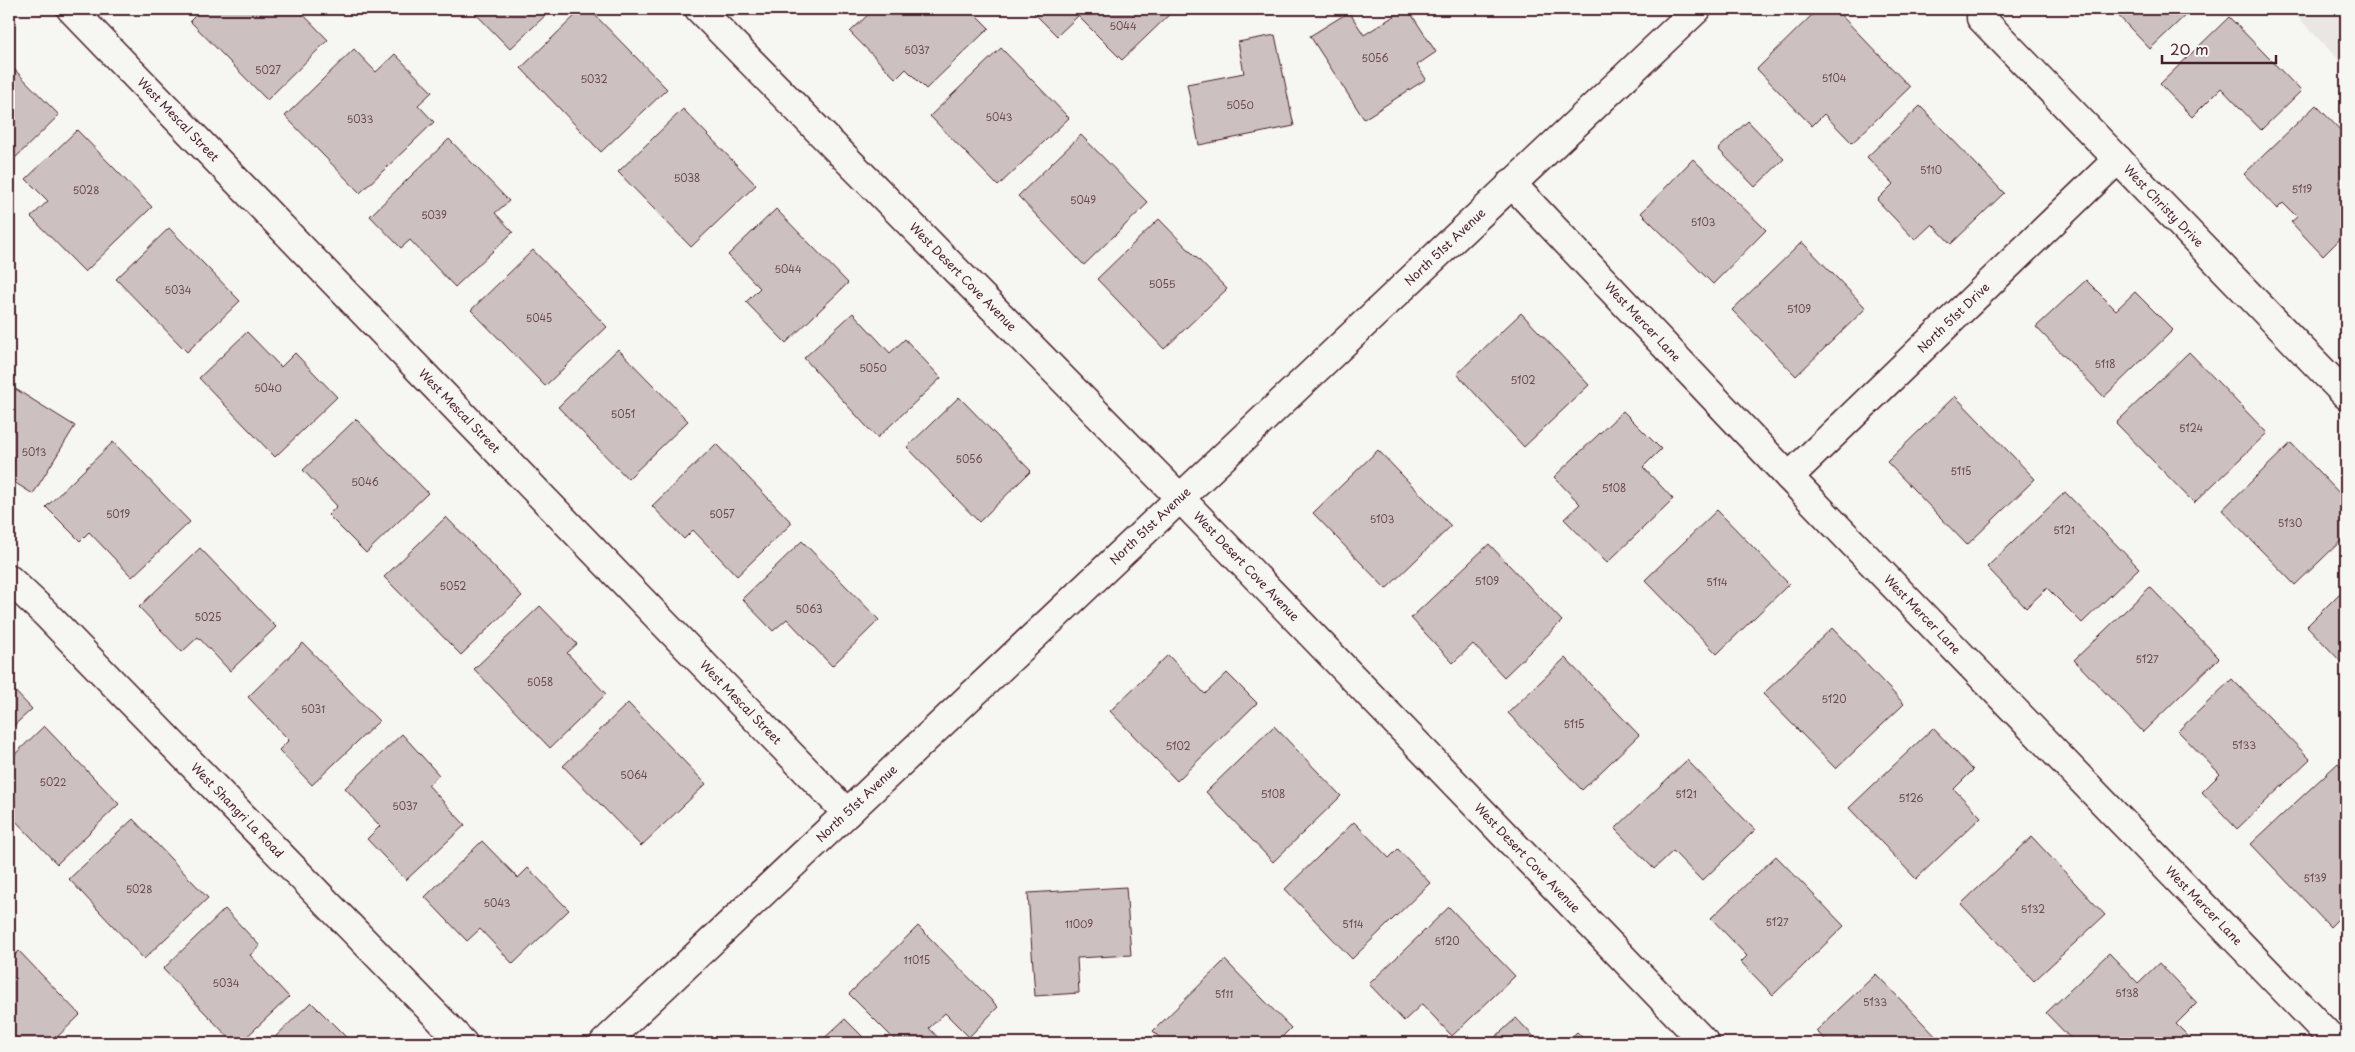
<svg xmlns="http://www.w3.org/2000/svg" width="2355" height="1052" font-family="'Playpen Sans',sans-serif">
<rect width="100%" height="100%" fill="#f6f6f2"/>
<filter id="ink" filterUnits="userSpaceOnUse"><feTurbulence type="fractalNoise" baseFrequency=".02" numOctaves="2"/><feDisplacementMap in="SourceGraphic" scale="10" xChannelSelector="R" yChannelSelector="G"/><feConvolveMatrix kernelMatrix="1 2 1 2 8 2 1 2 1" color-interpolation-filters="sRGB"/></filter>
<g filter="url(#ink)">
<path fill="#e9e6e3" d="M 2290,9 L 2346,9 L 2346,67 Z"/>
<g fill="#ccc1c0" stroke="#4a1f2b">
<path d="M 202,9 L 298,9 L 328,40 L 267,100 L 190,21 Z"/>
<path d="M 471,9 L 552,9 L 510,49 Z"/>
<path d="M 582,9 L 589,9 L 667,89 L 601,152 L 521,68 Z"/>
<path d="M 874,9 L 970,9 L 989,28 L 926,89 L 906,69 L 896,79 L 850,32 Z"/>
<path d="M 1038,9 L 1175,9 L 1122,60 L 1078,16 L 1057,36 L 1034,13 Z"/>
<path d="M 1405,9 L 1408,9 L 1436,52 L 1417,65 L 1426,79 L 1364,119 L 1310,36 L 1349,12 L 1364,35 Z"/>
<path d="M 1818,9 L 1835,9 L 1910,87 L 1852,143 L 1824,114 L 1812,126 L 1757,69 Z"/>
<path d="M 2112,9 L 2192,9 L 2150,49 Z"/>
<path d="M 2229,17 L 2301,91 L 2261,130 L 2221,88 L 2192,117 L 2160,84 Z"/>
<path d="M 1275,35 L 1294,126 L 1199,145 L 1187,84 L 1244,73 L 1238,42 Z"/>
<path d="M 1001,48 L 1069,118 L 998,186 L 930,116 Z"/>
<path d="M 354,49 L 376,72 L 395,54 L 432,92 L 418,105 L 434,122 L 360,193 L 285,116 Z"/>
<path d="M 9,64 L 59,115 L 9,164 Z"/>
<path d="M 2316,105 L 2346,136 L 2346,233 L 2323,256 L 2291,222 L 2297,217 L 2283,203 L 2277,209 L 2244,174 Z"/>
<path d="M 1920,106 L 2004,193 L 1951,244 L 1932,224 L 1915,240 L 1877,200 L 1893,184 L 1867,157 Z"/>
<path d="M 683,109 L 756,185 L 691,247 L 618,172 Z"/>
<path d="M 1748,121 L 1784,159 L 1755,187 L 1718,149 Z"/>
<path d="M 77,130 L 152,207 L 85,272 L 31,217 L 48,201 L 26,179 Z"/>
<path d="M 1081,135 L 1148,203 L 1084,265 L 1018,196 Z"/>
<path d="M 449,139 L 509,201 L 495,213 L 513,232 L 455,287 L 410,240 L 401,248 L 370,216 Z"/>
<path d="M 1693,159 L 1766,230 L 1713,284 L 1641,213 Z"/>
<path d="M 776,209 L 848,283 L 786,343 L 746,302 L 760,288 L 728,255 Z"/>
<path d="M 1159,219 L 1227,289 L 1164,349 L 1097,279 Z"/>
<path d="M 169,228 L 240,301 L 187,352 L 116,279 Z"/>
<path d="M 1802,242 L 1866,308 L 1796,376 L 1732,310 Z"/>
<path d="M 533,250 L 607,327 L 545,386 L 471,310 Z"/>
<path d="M 2086,280 L 2116,310 L 2135,292 L 2173,330 L 2104,397 L 2036,327 Z"/>
<path d="M 853,313 L 890,353 L 905,339 L 941,378 L 877,438 L 804,358 Z"/>
<path d="M 1521,313 L 1589,385 L 1524,447 L 1457,374 Z"/>
<path d="M 247,332 L 281,367 L 295,353 L 337,397 L 275,457 L 199,378 Z"/>
<path d="M 618,349 L 688,421 L 628,479 L 558,407 Z"/>
<path d="M 2189,352 L 2267,433 L 2194,503 L 2116,423 Z"/>
<path d="M 9,385 L 75,426 L 33,494 L 9,479 Z"/>
<path d="M 1955,396 L 2035,479 L 1967,545 L 1887,462 Z"/>
<path d="M 959,397 L 1031,471 L 979,522 L 907,447 Z"/>
<path d="M 1623,411 L 1661,449 L 1643,467 L 1673,499 L 1607,563 L 1564,519 L 1580,504 L 1554,477 Z"/>
<path d="M 356,419 L 428,493 L 366,553 L 328,515 L 337,506 L 303,470 Z"/>
<path d="M 113,442 L 190,522 L 132,577 L 89,532 L 80,541 L 46,507 Z"/>
<path d="M 2291,443 L 2346,500 L 2346,536 L 2295,585 L 2222,510 Z"/>
<path d="M 716,444 L 792,523 L 737,576 L 693,530 L 684,539 L 652,506 Z"/>
<path d="M 1378,450 L 1451,526 L 1386,589 L 1313,513 Z"/>
<path d="M 2065,492 L 2139,568 L 2082,623 L 2047,588 L 2026,608 L 1987,567 Z"/>
<path d="M 1717,510 L 1789,584 L 1717,654 L 1645,580 Z"/>
<path d="M 446,517 L 522,596 L 461,655 L 384,577 Z"/>
<path d="M 802,541 L 879,620 L 832,666 L 787,619 L 773,631 L 742,599 Z"/>
<path d="M 1489,544 L 1562,621 L 1504,677 L 1473,644 L 1453,663 L 1411,618 Z"/>
<path d="M 200,548 L 276,627 L 230,671 L 198,637 L 182,652 L 139,607 Z"/>
<path d="M 2150,587 L 2219,658 L 2143,732 L 2074,660 Z"/>
<path d="M 2346,587 L 2346,667 L 2307,626 Z"/>
<path d="M 540,606 L 577,644 L 567,653 L 606,694 L 550,748 L 474,669 Z"/>
<path d="M 1832,628 L 1904,704 L 1836,769 L 1763,694 Z"/>
<path d="M 303,643 L 379,721 L 312,785 L 279,750 L 289,740 L 248,697 Z"/>
<path d="M 1168,655 L 1205,694 L 1227,673 L 1257,703 L 1177,781 L 1110,711 Z"/>
<path d="M 1565,658 L 1639,735 L 1582,790 L 1508,713 Z"/>
<path d="M 2232,679 L 2310,759 L 2237,829 L 2202,792 L 2220,774 L 2178,731 Z"/>
<path d="M 9,685 L 32,709 L 9,730 Z"/>
<path d="M 628,703 L 706,784 L 641,846 L 563,766 Z"/>
<path d="M 44,726 L 119,804 L 57,864 L 9,814 L 9,760 Z"/>
<path d="M 1274,726 L 1341,796 L 1273,862 L 1206,792 Z"/>
<path d="M 1933,728 L 1973,770 L 1954,789 L 1981,817 L 1916,879 L 1849,808 Z"/>
<path d="M 402,734 L 439,775 L 428,785 L 465,825 L 406,880 L 367,839 L 380,826 L 345,788 Z"/>
<path d="M 1687,760 L 1755,830 L 1702,881 L 1673,851 L 1654,869 L 1615,829 Z"/>
<path d="M 2338,763 L 2346,772 L 2346,911 L 2330,927 L 2251,844 Z"/>
<path d="M 133,819 L 208,898 L 144,959 L 69,879 Z"/>
<path d="M 1354,822 L 1389,858 L 1398,849 L 1430,883 L 1352,959 L 1285,889 Z"/>
<path d="M 2032,837 L 2105,915 L 2034,981 L 1961,904 Z"/>
<path d="M 482,841 L 518,878 L 528,868 L 569,910 L 513,964 L 480,929 L 467,941 L 425,897 Z"/>
<path d="M 1776,856 L 1844,926 L 1773,995 L 1741,962 L 1747,956 L 1711,918 Z"/>
<path d="M 1126,887 L 1131,955 L 1077,958 L 1079,993 L 1035,996 L 1028,893 Z"/>
<path d="M 1449,907 L 1515,976 L 1452,1036 L 1422,1004 L 1404,1021 L 1369,984 Z"/>
<path d="M 225,909 L 260,946 L 250,955 L 289,997 L 240,1043 L 234,1043 L 163,969 Z"/>
<path d="M 918,926 L 998,1007 L 969,1037 L 945,1013 L 929,1028 L 943,1043 L 898,1043 L 849,994 Z"/>
<path d="M 19,951 L 80,1015 L 51,1043 L 9,1043 L 9,961 Z"/>
<path d="M 2109,953 L 2138,983 L 2159,963 L 2197,1003 L 2176,1024 L 2190,1038 L 2184,1043 L 2075,1043 L 2046,1013 Z"/>
<path d="M 1225,960 L 1291,1028 L 1276,1043 L 1165,1043 L 1153,1031 Z"/>
<path d="M 1876,974 L 1942,1043 L 1829,1043 L 1816,1031 Z"/>
<path d="M 311,1002 L 352,1043 L 269,1043 Z"/>
<path d="M 1516,1018 L 1540,1043 L 1489,1043 Z"/>
<path d="M 845,1019 L 869,1043 L 819,1043 Z"/>
<path d="M 1577,1032 L 1588,1043 L 1565,1043 Z"/>
</g>
<g fill="none" stroke-linecap="round" stroke-linejoin="round">
<g stroke="#4a1f2b" stroke-width="31">
<g id="minor">
<path id="s1" d="M 71,9 L 847,813"/>
<path id="s2" d="M 699,9 L 1180,498 L 1705,1043"/>
<path id="s3" d="M 1981,18 L 2346,395"/>
<path id="s4" d="M 1511,183 L 1789,477 L 2336,1043"/>
<path id="s5" d="M 1789,477 L 2118,159"/>
<path id="s6" d="M 9,579 L 45,613 L 463,1043"/>
</g>
</g>
<g stroke="#4a1f2b" stroke-width="31">
<g id="major">
<path id="s7" d="M 604,1043 L 1697,9"/>
</g>
</g>
<use href="#minor" stroke="#f6f6f2" stroke-width="28"/>
<use href="#major" stroke="#f6f6f2" stroke-width="28"/>
</g>
</g>
<g text-anchor="middle" stroke-width="4.5" stroke-linejoin="round" paint-order="stroke">
<g font-size="10" fill="#6a4850">
<text x="1123" y="30">5044</text>
<text x="917" y="54">5037</text>
<text x="1375" y="62">5056</text>
<text x="268" y="74">5027</text>
<text x="1834" y="82">5104</text>
<text x="594" y="83">5032</text>
<text x="1240" y="109">5050</text>
<text x="999" y="121">5043</text>
<text x="360" y="123">5033</text>
<text x="1931" y="174">5110</text>
<text x="687" y="182">5038</text>
<text x="2302" y="193">5119</text>
<text x="86" y="194">5028</text>
<text x="1083" y="204">5049</text>
<text x="434" y="219">5039</text>
<text x="1703" y="226">5103</text>
<text x="788" y="273">5044</text>
<text x="1162" y="288">5055</text>
<text x="178" y="294">5034</text>
<text x="1799" y="313">5109</text>
<text x="539" y="322">5045</text>
<text x="2105" y="368">5118</text>
<text x="873" y="372">5050</text>
<text x="1523" y="384">5102</text>
<text x="268" y="392">5040</text>
<text x="623" y="418">5051</text>
<text x="2191" y="432">5124</text>
<text x="34" y="456">5013</text>
<text x="969" y="463">5056</text>
<text x="1961" y="475">5115</text>
<text x="365" y="486">5046</text>
<text x="1614" y="492">5108</text>
<text x="118" y="518">5019</text>
<text x="722" y="518">5057</text>
<text x="1382" y="523">5103</text>
<text x="2290" y="527">5130</text>
<text x="2064" y="534">5121</text>
<text x="1487" y="585">5109</text>
<text x="1717" y="586">5114</text>
<text x="453" y="590">5052</text>
<text x="809" y="613">5063</text>
<text x="208" y="621">5025</text>
<text x="2147" y="663">5127</text>
<text x="540" y="686">5058</text>
<text x="1834" y="703">5120</text>
<text x="313" y="713">5031</text>
<text x="1574" y="728">5115</text>
<text x="2244" y="749">5133</text>
<text x="1178" y="750">5102</text>
<text x="634" y="779">5064</text>
<text x="53" y="786">5022</text>
<text x="1273" y="798">5108</text>
<text x="1686" y="798">5121</text>
<text x="1911" y="802">5126</text>
<text x="405" y="810">5037</text>
<text x="2315" y="882">5139</text>
<text x="139" y="893">5028</text>
<text x="497" y="907">5043</text>
<text x="2033" y="913">5132</text>
<text x="1777" y="926">5127</text>
<text x="1079" y="928">11009</text>
<text x="1353" y="928">5114</text>
<text x="1447" y="945">5120</text>
<text x="917" y="964">11015</text>
<text x="226" y="987">5034</text>
<text x="2127" y="997">5138</text>
<text x="1224" y="998">5111</text>
<text x="1875" y="1006">5133</text>
</g>
<g font-size="12" fill="#4a1f2b" stroke="#f6f6f2">
<text dy="4" stroke="none"><textPath href="#s1" startOffset="154">West Mescal Street</textPath></text>
<text dy="4" stroke="none"><textPath href="#s3" startOffset="262">West Christy Drive</textPath></text>
<text dy="4" stroke="none"><textPath href="#s7" startOffset="1158">North 51st Avenue</textPath></text>
<text dy="4" stroke="none"><textPath href="#s2" startOffset="376">West Desert Cove Avenue</textPath></text>
<text dy="4" stroke="none"><textPath href="#s5" startOffset="229">North 51st Drive</textPath></text>
<text dy="4" stroke="none"><textPath href="#s4" startOffset="191">West Mercer Lane</textPath></text>
<text dy="4" stroke="none"><textPath href="#s1" startOffset="559">West Mescal Street</textPath></text>
<text dy="4" stroke="none"><textPath href="#s7" startOffset="752">North 51st Avenue</textPath></text>
<text dy="4" stroke="none"><textPath href="#s2" startOffset="781">West Desert Cove Avenue</textPath></text>
<text dy="4" stroke="none"><textPath href="#s4" startOffset="596">West Mercer Lane</textPath></text>
<text dy="4" stroke="none"><textPath href="#s1" startOffset="964">West Mescal Street</textPath></text>
<text dy="4" stroke="none"><textPath href="#s7" startOffset="348">North 51st Avenue</textPath></text>
<text dy="4" stroke="none"><textPath href="#s6" startOffset="325">West Shangri La Road</textPath></text>
<text dy="4" stroke="none"><textPath href="#s2" startOffset="1186">West Desert Cove Avenue</textPath></text>
<text dy="4" stroke="none"><textPath href="#s4" startOffset="1001">West Mercer Lane</textPath></text>
</g>
</g>
<rect width="2355" height="1052" fill="none" stroke="#f6f6f2" stroke-width="30"/>
<rect x="15" y="15" width="2325" height="1022" fill="none" stroke="#4a1f2b" stroke-width="2" filter="url(#ink)"/>
<path d="M2162 55v8h114v-8" fill="none" stroke="#4a1f2b" stroke-width="2.5"/>
<text x="2170" y="55" font-size="15" fill="#4a1f2b" stroke="#f6f6f2" stroke-width="4" paint-order="stroke">20 m</text>
</svg>
